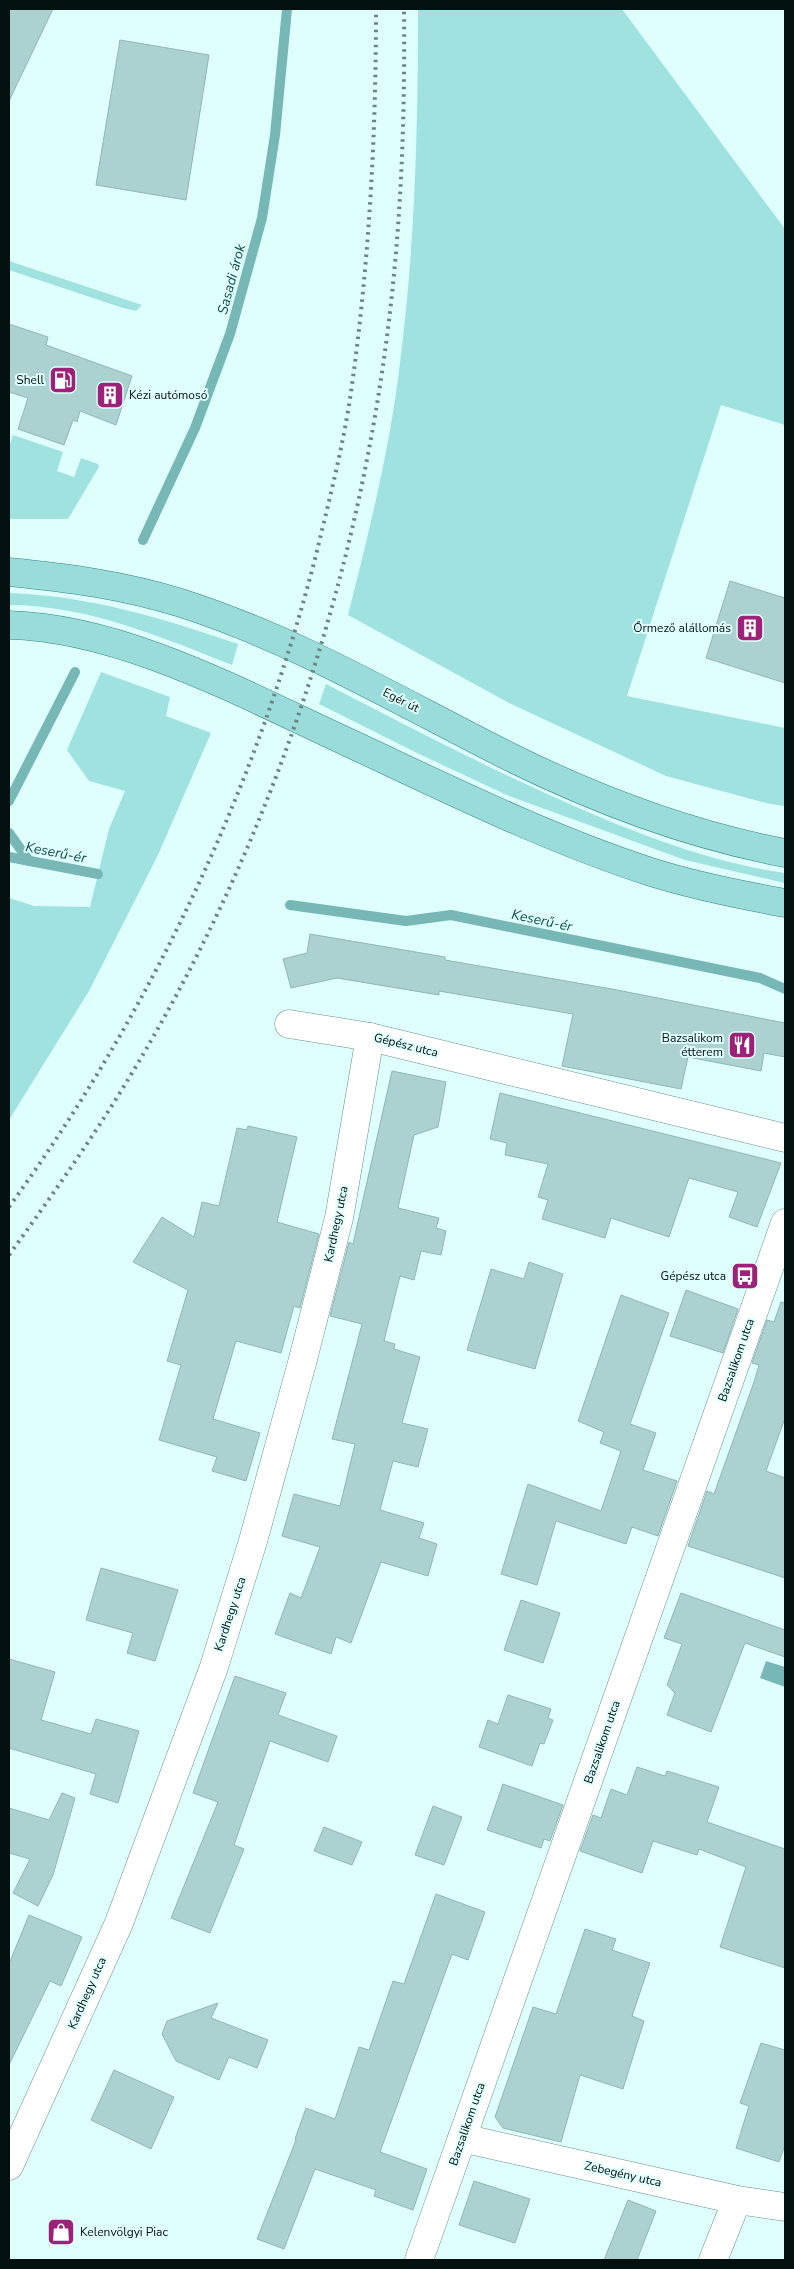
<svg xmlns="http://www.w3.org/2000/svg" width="794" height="2269" font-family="'Nunito Sans',sans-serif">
<rect width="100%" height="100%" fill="#dffffd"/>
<g fill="#a0e2e0">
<path d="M 418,9 L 622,9 L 785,229 L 785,425 L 721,405 L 627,696 L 785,728 L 785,806 L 770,804 L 666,776 L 511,704 L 348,615 C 369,532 390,448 400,363 C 415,246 418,127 418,9 Z"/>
<path d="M 9,261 L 142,305 L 136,311 L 123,308 L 9,270 Z"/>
<path d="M 13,435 L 63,452 L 57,471 L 74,477 L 81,458 L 98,464 L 99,467 L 68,519 L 9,519 L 9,447 Z"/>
<path d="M 9,593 C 90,596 162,618 238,644 L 232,665 C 161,637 86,605 9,605 Z"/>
<path d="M 101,672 L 170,697 L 166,716 L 211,733 L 158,855 L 89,991 L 9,1120 L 9,898 L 34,906 L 90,907 L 109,829 L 125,791 L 89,781 L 67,750 Z"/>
<path d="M 326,684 C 405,725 484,766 565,802 C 635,833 708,862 785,873 L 785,883 L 685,860 L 509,796 L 419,754 L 319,704 Z"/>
</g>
<path fill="#77b8b6" d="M 766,1661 L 785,1667 L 785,1687 L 760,1678 Z"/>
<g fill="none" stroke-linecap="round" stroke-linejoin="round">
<g stroke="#77b8b6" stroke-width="10">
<path d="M 143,540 L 195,428 L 230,334 L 262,218 L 275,135 L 287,9"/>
<path d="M 9,801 L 75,672"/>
<path d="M 9,833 L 29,861"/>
<path d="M 9,857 L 98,874"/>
<path d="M 290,905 L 406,921 L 451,915 L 760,978 L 785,989"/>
</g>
</g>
<g fill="#abd2d1" stroke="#90b6b5">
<path d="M 9,9 L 53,9 L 9,101 Z"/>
<path d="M 120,40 L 209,55 L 186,200 L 96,185 Z"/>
<path d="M 9,324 L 48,337 L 46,345 L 132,376 L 116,425 L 80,411 L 77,422 L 73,420 L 64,445 L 18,429 L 28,398 L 9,392 Z"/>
<path d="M 730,581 L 785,598 L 785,683 L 706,658 Z"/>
<path d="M 310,934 L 445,957 L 445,960 L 612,989 L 785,1023 L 785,1057 L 764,1053 L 761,1071 L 688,1057 L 681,1089 L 562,1066 L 573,1014 L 439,991 L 439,995 L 337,978 L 291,988 L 283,959 L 307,953 Z"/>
<path d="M 392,1071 L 446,1082 L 438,1127 L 414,1135 L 398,1208 L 439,1218 L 436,1228 L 446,1231 L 441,1255 L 421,1251 L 414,1280 L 400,1276 L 384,1341 L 395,1344 L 394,1349 L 420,1357 L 402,1423 L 428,1429 L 418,1467 L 393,1461 L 380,1510 L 424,1523 L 419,1538 L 437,1544 L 428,1576 L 381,1562 L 351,1643 L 336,1637 L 331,1654 L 275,1634 L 290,1593 L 301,1598 L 320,1547 L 282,1536 L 294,1494 L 340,1506 L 355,1444 L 332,1439 L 362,1324 L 330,1316 L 349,1242 L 353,1244 Z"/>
<path d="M 500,1093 L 781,1163 L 757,1227 L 729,1217 L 738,1192 L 689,1178 L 669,1237 L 611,1218 L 605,1238 L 542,1219 L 548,1200 L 538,1197 L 548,1164 L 505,1155 L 507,1143 L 490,1139 Z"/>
<path d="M 248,1126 L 297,1137 L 277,1222 L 319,1234 L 300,1308 L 294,1306 L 281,1353 L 236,1341 L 213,1419 L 260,1433 L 246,1481 L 212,1471 L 217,1457 L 159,1440 L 181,1365 L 167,1361 L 188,1290 L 133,1262 L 162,1217 L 194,1237 L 202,1202 L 219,1206 L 237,1128 L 247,1130 Z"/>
<path d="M 529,1262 L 563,1274 L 535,1369 L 467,1350 L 491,1269 L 524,1279 Z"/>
<path d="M 686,1290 L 738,1309 L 723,1353 L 670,1336 Z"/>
<path d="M 621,1295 L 669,1313 L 630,1424 L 656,1433 L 643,1470 L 677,1481 L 658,1536 L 632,1527 L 626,1544 L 556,1521 L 537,1585 L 501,1574 L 528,1484 L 601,1511 L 621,1451 L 600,1443 L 604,1432 L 578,1421 Z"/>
<path d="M 781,1302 L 785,1303 L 785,1418 L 766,1471 L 785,1478 L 785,1578 L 688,1546 L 707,1491 L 714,1494 L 754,1382 L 759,1365 L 752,1363 L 767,1320 L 774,1322 Z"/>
<path d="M 101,1568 L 178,1590 L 155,1661 L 127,1653 L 133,1633 L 86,1620 Z"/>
<path d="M 681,1593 L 785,1630 L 785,1657 L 745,1643 L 711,1732 L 667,1715 L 675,1693 L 667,1685 L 682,1644 L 664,1638 Z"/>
<path d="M 521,1600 L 560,1613 L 543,1663 L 504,1650 Z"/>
<path d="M 9,1659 L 55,1672 L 41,1720 L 91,1734 L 96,1719 L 139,1731 L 118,1803 L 90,1794 L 96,1774 L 9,1748 Z"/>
<path d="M 235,1676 L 286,1693 L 278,1715 L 337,1736 L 328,1762 L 270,1741 L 234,1845 L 244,1849 L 210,1933 L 171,1918 L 218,1802 L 193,1793 Z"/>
<path d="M 508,1695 L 551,1709 L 548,1718 L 553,1720 L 544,1744 L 540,1743 L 532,1766 L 479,1747 L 488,1720 L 498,1724 Z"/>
<path d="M 637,1767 L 665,1776 L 667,1771 L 719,1787 L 707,1822 L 785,1849 L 785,1968 L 720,1947 L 746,1867 L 699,1849 L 697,1855 L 653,1841 L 642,1873 L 580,1851 L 593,1815 L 601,1818 L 611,1789 L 627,1795 Z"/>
<path d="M 503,1784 L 563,1805 L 550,1841 L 544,1839 L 541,1848 L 487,1830 Z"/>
<path d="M 62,1793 L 75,1798 L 53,1875 L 38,1906 L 13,1893 L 30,1859 L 9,1853 L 9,1808 L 49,1820 Z"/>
<path d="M 433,1806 L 462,1817 L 444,1865 L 415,1855 Z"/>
<path d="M 324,1827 L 362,1842 L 352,1865 L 314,1851 Z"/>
<path d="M 436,1894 L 485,1912 L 468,1960 L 452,1954 L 380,2152 L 427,2169 L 413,2210 L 374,2196 L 376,2190 L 315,2169 L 284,2249 L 257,2239 L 296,2140 L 295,2139 L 306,2108 L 335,2119 L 359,2047 L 369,2050 L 393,1981 L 404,1984 Z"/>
<path d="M 29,1915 L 82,1937 L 61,1986 L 50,1981 L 9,2065 L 9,1964 Z"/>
<path d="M 585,1929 L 616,1939 L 612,1950 L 650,1963 L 632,2016 L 644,2021 L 623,2089 L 580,2075 L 561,2142 L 503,2128 L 495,2117 L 533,2007 L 556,2014 Z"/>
<path d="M 218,2003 L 211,2018 L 268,2040 L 257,2068 L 229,2057 L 219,2080 L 176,2061 L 162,2034 L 167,2021 Z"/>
<path d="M 761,2043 L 785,2050 L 785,2145 L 779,2162 L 736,2148 L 749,2106 L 740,2103 Z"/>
<path d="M 114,2070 L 174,2097 L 151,2149 L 91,2120 Z"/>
<path d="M 474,2181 L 530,2199 L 515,2243 L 459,2225 Z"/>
<path d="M 628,2200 L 656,2211 L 637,2260 L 604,2260 Z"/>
</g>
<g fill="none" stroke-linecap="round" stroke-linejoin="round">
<g stroke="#6a8f8e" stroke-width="29">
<g id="minor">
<path d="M 289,1024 L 370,1037 L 785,1138"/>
<path d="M 462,2138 L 737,2200 L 785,2207"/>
<path d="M 9,2166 L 119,1923 L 214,1667 L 253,1541 L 302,1363 L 339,1218 L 370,1037"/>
<path d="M 419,2260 L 785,1223"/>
<path d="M 713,2260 L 737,2200"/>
</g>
</g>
<g stroke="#388584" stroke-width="29">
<g id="primary">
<path d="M 9,572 C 69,578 123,585 181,603 C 297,640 402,703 510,757 C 597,800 690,835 785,853"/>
<path d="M 9,625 C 123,628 243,694 345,741 C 446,788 546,838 651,872 C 695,886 741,895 785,903"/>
</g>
</g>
<use href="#minor" stroke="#fff" stroke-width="28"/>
<use href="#primary" stroke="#99dcda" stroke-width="28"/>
<g stroke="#6c8382" stroke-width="4" stroke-dasharray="2.5 5" stroke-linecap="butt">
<path d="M 9,1207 C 151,1011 256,789 316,555 C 329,501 343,447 351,392 C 369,265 376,137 376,9"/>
<path d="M 9,1255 C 51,1197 92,1139 129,1078 C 271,844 361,574 391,303 C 402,205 405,107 404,9"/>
</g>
</g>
<defs>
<g id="fuel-square" transform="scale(1.4375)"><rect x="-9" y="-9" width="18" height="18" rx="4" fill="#9d2178" stroke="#dffffd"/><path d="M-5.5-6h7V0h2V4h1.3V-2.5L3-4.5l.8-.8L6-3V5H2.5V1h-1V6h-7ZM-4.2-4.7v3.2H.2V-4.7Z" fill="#fff"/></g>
<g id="building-square" transform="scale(1.4375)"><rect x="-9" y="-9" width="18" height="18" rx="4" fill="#9d2178" stroke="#dffffd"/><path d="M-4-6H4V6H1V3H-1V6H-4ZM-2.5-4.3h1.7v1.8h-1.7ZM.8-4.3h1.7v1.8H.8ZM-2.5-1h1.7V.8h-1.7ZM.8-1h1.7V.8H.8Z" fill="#fff"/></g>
<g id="restaurant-square" transform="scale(1.4375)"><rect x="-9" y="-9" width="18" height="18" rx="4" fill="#9d2178" stroke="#dffffd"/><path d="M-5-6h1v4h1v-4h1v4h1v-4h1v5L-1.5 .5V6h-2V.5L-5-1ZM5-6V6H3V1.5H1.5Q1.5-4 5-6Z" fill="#fff"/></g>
<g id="bus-square" transform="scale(1.4375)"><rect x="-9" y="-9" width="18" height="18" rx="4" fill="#9d2178" stroke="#dffffd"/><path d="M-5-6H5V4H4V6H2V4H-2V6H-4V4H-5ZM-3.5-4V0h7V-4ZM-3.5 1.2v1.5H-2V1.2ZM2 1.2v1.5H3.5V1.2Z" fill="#fff"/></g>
<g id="shop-square" transform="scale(1.4375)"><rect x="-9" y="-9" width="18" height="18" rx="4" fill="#9d2178" stroke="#dffffd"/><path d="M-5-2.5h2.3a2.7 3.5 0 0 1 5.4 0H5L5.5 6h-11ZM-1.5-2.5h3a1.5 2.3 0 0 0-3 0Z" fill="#fff"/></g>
</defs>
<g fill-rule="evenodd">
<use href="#fuel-square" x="63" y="380"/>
<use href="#building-square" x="110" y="395"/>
<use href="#building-square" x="750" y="628"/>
<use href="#restaurant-square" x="742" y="1045"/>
<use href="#bus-square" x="745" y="1276"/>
<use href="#shop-square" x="61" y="2232"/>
</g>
<g text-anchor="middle" stroke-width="4" stroke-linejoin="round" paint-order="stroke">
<g font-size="12" fill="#031010" stroke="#dffffd" text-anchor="end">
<text x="44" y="384">Shell</text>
<text x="129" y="399" text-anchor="start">Kézi autómosó</text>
<text x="731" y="632">Őrmező alállomás</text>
<text x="723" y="1042">Bazsalikom<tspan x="723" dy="14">étterem</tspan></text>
<text x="726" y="1280">Gépész utca</text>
<text x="80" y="2236" text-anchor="start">Kelenvölgyi Piac</text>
</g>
<g font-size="12" fill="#031010" stroke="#dffffd">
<text transform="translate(401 700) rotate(27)" y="4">Egér út</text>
<text transform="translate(406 1045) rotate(14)" y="4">Gépész utca</text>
<text transform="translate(336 1224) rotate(-78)" y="4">Kardhegy utca</text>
<text transform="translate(736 1360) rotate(-71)" y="4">Bazsalikom utca</text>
<text transform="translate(230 1614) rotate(-72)" y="4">Kardhegy utca</text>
<text transform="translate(602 1742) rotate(-71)" y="4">Bazsalikom utca</text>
<text transform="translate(87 1993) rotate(-66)" y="4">Kardhegy utca</text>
<text transform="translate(467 2124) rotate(-71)" y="4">Bazsalikom utca</text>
<text transform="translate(623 2174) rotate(13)" y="4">Zebegény utca</text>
</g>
<g font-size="14" font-style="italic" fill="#0e4a49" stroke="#dffffd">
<text transform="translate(231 279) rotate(-75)" y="5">Sasadi árok</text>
<text transform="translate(56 852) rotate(11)" y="5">Keserű-ér</text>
<text transform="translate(542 920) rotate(12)" y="5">Keserű-ér</text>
</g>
</g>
<rect width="794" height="2269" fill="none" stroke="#031010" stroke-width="20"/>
</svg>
